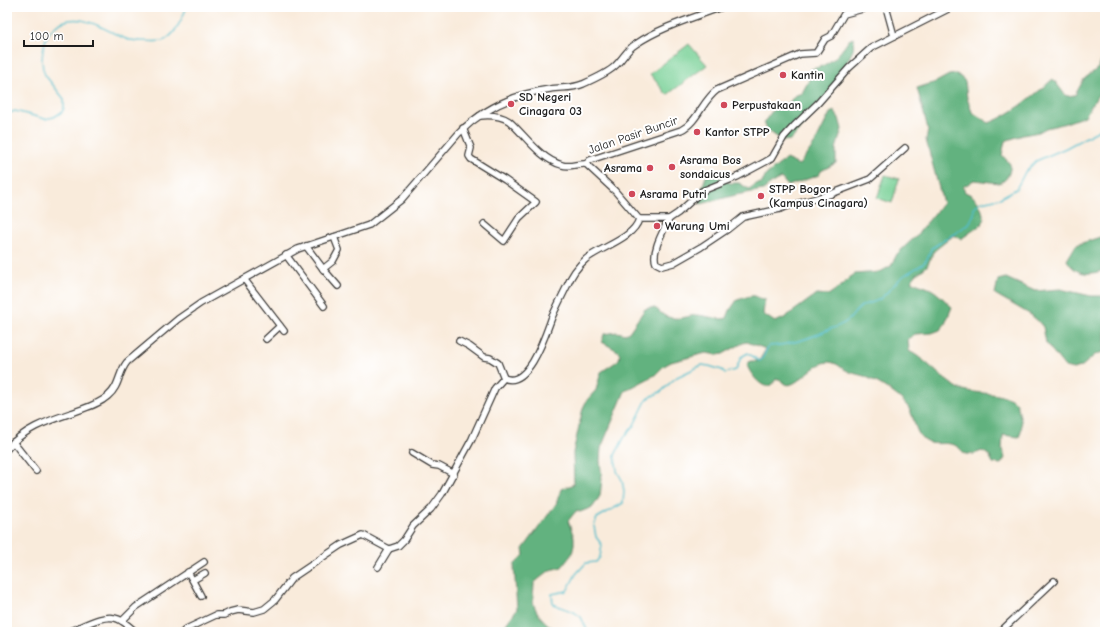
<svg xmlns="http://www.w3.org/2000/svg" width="1112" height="639" font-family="'Comic Neue',sans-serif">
<rect width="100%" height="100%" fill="#fff"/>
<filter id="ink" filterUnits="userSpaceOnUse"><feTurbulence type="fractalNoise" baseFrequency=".025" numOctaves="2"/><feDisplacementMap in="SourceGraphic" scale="8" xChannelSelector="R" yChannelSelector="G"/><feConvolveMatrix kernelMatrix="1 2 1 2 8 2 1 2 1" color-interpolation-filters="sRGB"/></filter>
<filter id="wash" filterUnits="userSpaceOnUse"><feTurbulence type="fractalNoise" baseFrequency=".012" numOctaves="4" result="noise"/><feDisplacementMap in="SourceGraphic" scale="16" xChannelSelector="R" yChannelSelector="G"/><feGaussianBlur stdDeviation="0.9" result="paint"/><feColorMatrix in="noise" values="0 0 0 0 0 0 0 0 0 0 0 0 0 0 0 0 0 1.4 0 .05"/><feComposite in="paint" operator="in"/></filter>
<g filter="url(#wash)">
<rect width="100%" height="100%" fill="#f9ebdb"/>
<g fill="#78d096" stroke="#4a7659">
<path d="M 689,44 L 707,65 L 667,95 L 650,74 Z"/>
<path d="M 885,175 L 899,179 L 892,203 L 877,198 Z"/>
</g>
<g fill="#62b27f" stroke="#3f674e">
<path d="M 853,38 L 854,41 L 853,50 L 847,62 L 845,71 L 831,92 L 791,140 L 783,141 L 767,130 L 764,122 L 778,103 L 784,104 L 789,103 L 794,96 L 802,93 L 809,80 L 810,69 C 829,67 839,55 849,40 Z"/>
<path d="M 1105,52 L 1105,92 L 1098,95 L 1085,116 L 1063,124 L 1046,128 L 1039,132 L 1023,135 L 1005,141 L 1002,155 L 1010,164 C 1011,172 1007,181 999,183 L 974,180 L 963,187 L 965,192 C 978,197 982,207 984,220 L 982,224 L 961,239 L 954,235 L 934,251 L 927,266 L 917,274 L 911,281 C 916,284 921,285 926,287 C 936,290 945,301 952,307 L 945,324 L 940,330 L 932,333 L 915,334 L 908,339 L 909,351 C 927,360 940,378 958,388 C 972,395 1008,391 1017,404 C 1018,406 1019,411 1019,413 C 1022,423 1023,427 1019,437 L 1003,435 L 1002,449 L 1005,458 L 1001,464 L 993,463 L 989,455 L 982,451 L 974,454 L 965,454 C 962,451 958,446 954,445 C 944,441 933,447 924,440 C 914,432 915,417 908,407 C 901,396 876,381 864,376 C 857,374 850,373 844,369 C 841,368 839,365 836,364 C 815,352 793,401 780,379 L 776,379 C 774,382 773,385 770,386 C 761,389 749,372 747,365 L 750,361 L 759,361 L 766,349 L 747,342 L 743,343 L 723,354 L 718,355 L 706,353 L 671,362 L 664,366 L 655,375 L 625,391 L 601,448 L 600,461 L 602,479 L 600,496 L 593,507 L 580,512 L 576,511 L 568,521 L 574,537 L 574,545 L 572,554 L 562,567 L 550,570 L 534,583 C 534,590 532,599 534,605 C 538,617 549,627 560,632 L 510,632 L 506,624 L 517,609 L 514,565 L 524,555 L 523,549 L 556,504 L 561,489 L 574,484 L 573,453 L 583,408 L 587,400 L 596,390 L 601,372 L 616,362 L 619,359 L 620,355 L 618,351 L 602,342 L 604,334 L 617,332 L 625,334 L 629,332 L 645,309 C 657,305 657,311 665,316 C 667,317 672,318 674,318 C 681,319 689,316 696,315 C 705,315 720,321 727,318 L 730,310 L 737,300 C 742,299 750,295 755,296 C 758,297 760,299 765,299 L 763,314 L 775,322 L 784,318 L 817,294 L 828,295 L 841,286 L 849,278 L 855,274 L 880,272 L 891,266 L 897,254 L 916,236 L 943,203 L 926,140 L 928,129 L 917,88 L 936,82 L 949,75 L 957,74 L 965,81 L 967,98 L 972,112 L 989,123 C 1013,114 1033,96 1053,79 L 1066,96 L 1075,95 L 1084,79 L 1098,68 L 1102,60 Z"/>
<path d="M 834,111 L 839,118 L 842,129 L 836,149 L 836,163 L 821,171 L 819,175 L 788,186 L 781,178 L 775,181 L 763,190 L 736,195 L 701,204 L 698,201 L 706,176 L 715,175 L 730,183 L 739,183 L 749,189 L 756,184 L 762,183 L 766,175 L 786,159 L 799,165 L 815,143 L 830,113 Z"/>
<path d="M 1105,233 L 1105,270 C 1089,275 1076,276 1067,260 L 1076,245 L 1100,237 Z"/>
<path d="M 1006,278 L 1035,291 L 1060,289 L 1091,296 L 1105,296 L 1105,351 L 1095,355 L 1081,367 L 1073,369 L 1065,367 L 1046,343 L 1043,327 L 1038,321 L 1031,315 L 995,294 L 998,280 Z"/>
</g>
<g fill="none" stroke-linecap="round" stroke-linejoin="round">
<g stroke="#52becc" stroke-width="1.5">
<path d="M 7,114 L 15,111 L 45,119 L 54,117 L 62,112 L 64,108 L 64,99 L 45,75 C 40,64 42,52 45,42 C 47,34 51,29 57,25 C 81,10 104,30 126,39 C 131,41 157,42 162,41 C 175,37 182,18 187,7"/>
<path d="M 588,632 L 581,617 L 574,612 L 553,604 L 552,594 L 567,591 L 576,574 L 586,563 L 596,562 L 600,557 L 602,545 L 596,537 L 594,526 L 597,518 L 623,503 L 624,491 L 622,480 L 617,471 L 615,455 L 625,436 L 633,427 L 647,399 L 662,391 L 671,382 L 677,377 L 702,365 L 709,366 L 722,370 L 725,373 L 736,370 L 741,357 L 748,353 L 759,361 C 765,358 764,351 769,346 C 791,345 811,338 830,329 C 836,327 842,325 847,321 C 853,317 855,310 862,306 C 868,302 874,304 881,298 C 889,291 896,281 905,275 C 919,265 926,267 932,248 L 969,224 L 974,214 L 974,207 L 981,202 L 1000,198 L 1016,189 L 1021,180 L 1025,172 L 1036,161 L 1066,148 L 1101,129 L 1105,123"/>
</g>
</g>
</g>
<g filter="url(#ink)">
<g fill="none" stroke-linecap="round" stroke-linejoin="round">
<g stroke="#3d3b39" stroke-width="8">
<g id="minor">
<path d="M 886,7 L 894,36"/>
<path d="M 480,116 C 490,115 500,115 509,121 C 525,135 540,159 562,165 C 570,168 578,163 586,164"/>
<path d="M 463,128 L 471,148 L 469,156 L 471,159 L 505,180 L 536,202 L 519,218 L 504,241 L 484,224"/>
<path d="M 586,164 L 615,191 L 639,219 L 669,219 L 678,213 L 702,191 L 737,177 L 765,162 L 772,158 L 784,137 L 794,126 L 818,103 L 849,68 L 871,48 L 952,7"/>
<path d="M 586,164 L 590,160 L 681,130 C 698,122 702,101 717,90 L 800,54 L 816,53 L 825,39 L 831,36 L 844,14 L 870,7"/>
<path d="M 782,208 L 831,194 L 870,179 L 905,148"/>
<path d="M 669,219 C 664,230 651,251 656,263 L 662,266 L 673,263 L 701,247 L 728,229 L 743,217 L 780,209"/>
<path d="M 306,246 L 324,270 L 338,286"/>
<path d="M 286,255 L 324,306"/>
<path d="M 323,269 L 333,261 L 339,250 L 334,237"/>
<path d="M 244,279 L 284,331"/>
<path d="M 266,339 L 280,326"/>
<path d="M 459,341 L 469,346 L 484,357 L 490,358 L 498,363 L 504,378"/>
<path d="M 13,442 L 36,471"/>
<path d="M 7,449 C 25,427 51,420 77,411 C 88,407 99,404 108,396 C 120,386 118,373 127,362 L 178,319 L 201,303 L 244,279 L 298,249 L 369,225 L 402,199 L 459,133 C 484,108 515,94 550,89 C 561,87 572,89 583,84 C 592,80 608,73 615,66 C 622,60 627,49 636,44 C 661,27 693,18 722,7"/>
<path d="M 412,453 L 432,465 L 439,466 L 454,474"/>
<path d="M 378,567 L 389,549"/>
<path d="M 188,572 L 201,596"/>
<path d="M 193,580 L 205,573"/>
<path d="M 122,621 L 136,607 L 204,562"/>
<path d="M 68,632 C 82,627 103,613 118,619 C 125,622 131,628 136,632"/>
<path d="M 183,632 L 186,629 L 216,615 L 224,615 L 230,612 L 238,610 L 254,612 L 264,609 L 275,600 L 292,578 L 341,545 L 363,535 L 389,549 L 398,546 L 404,540 L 413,526 L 431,509 L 442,494 L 472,439 L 495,388 L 504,378 C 529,389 546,333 552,317 C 557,306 562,296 567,286 C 571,276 578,266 586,259 C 601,247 634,238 639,219"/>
<path d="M 1000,632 L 1054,581"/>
</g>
</g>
<use href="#minor" stroke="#fff" stroke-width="5.5"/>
</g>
</g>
<g fill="#d1495b" stroke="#fff" stroke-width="1.5">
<circle cx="783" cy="75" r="4"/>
<circle cx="511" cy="104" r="4"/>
<circle cx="724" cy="105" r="4"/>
<circle cx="697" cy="132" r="4"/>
<circle cx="672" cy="167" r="4"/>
<circle cx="650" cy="168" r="4"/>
<circle cx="632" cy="194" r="4"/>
<circle cx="761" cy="196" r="4"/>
<circle cx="657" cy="226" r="4"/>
</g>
<g text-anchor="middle" stroke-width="4" stroke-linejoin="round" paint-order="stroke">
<g font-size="12" font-weight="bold" fill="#1c1c1c" stroke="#fff" text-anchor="start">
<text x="791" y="79">Kantin</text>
<text x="519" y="101">SD Negeri<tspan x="519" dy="14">Cinagara 03</tspan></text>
<text x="732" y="109">Perpustakaan</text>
<text x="705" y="136">Kantor STPP</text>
<text x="680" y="164">Asrama Bos<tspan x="680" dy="14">sondaicus</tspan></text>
<text x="642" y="172" text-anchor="end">Asrama</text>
<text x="769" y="193">STPP Bogor<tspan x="769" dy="14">(Kampus Cinagara)</tspan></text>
<text x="640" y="198">Asrama Putri</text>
<text x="665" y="230">Warung Umi</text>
</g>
<g font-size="12" fill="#1c1c1c" stroke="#fff">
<text transform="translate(633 135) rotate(-19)" y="4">Jalan Pasir Buncir</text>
</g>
</g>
<rect width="1112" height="639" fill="none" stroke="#fff" stroke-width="24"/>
<path d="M24 40v6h69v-6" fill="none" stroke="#1c1c1c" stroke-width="2"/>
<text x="30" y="40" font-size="12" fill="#1c1c1c" stroke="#ffffff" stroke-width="3" paint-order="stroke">100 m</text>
</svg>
